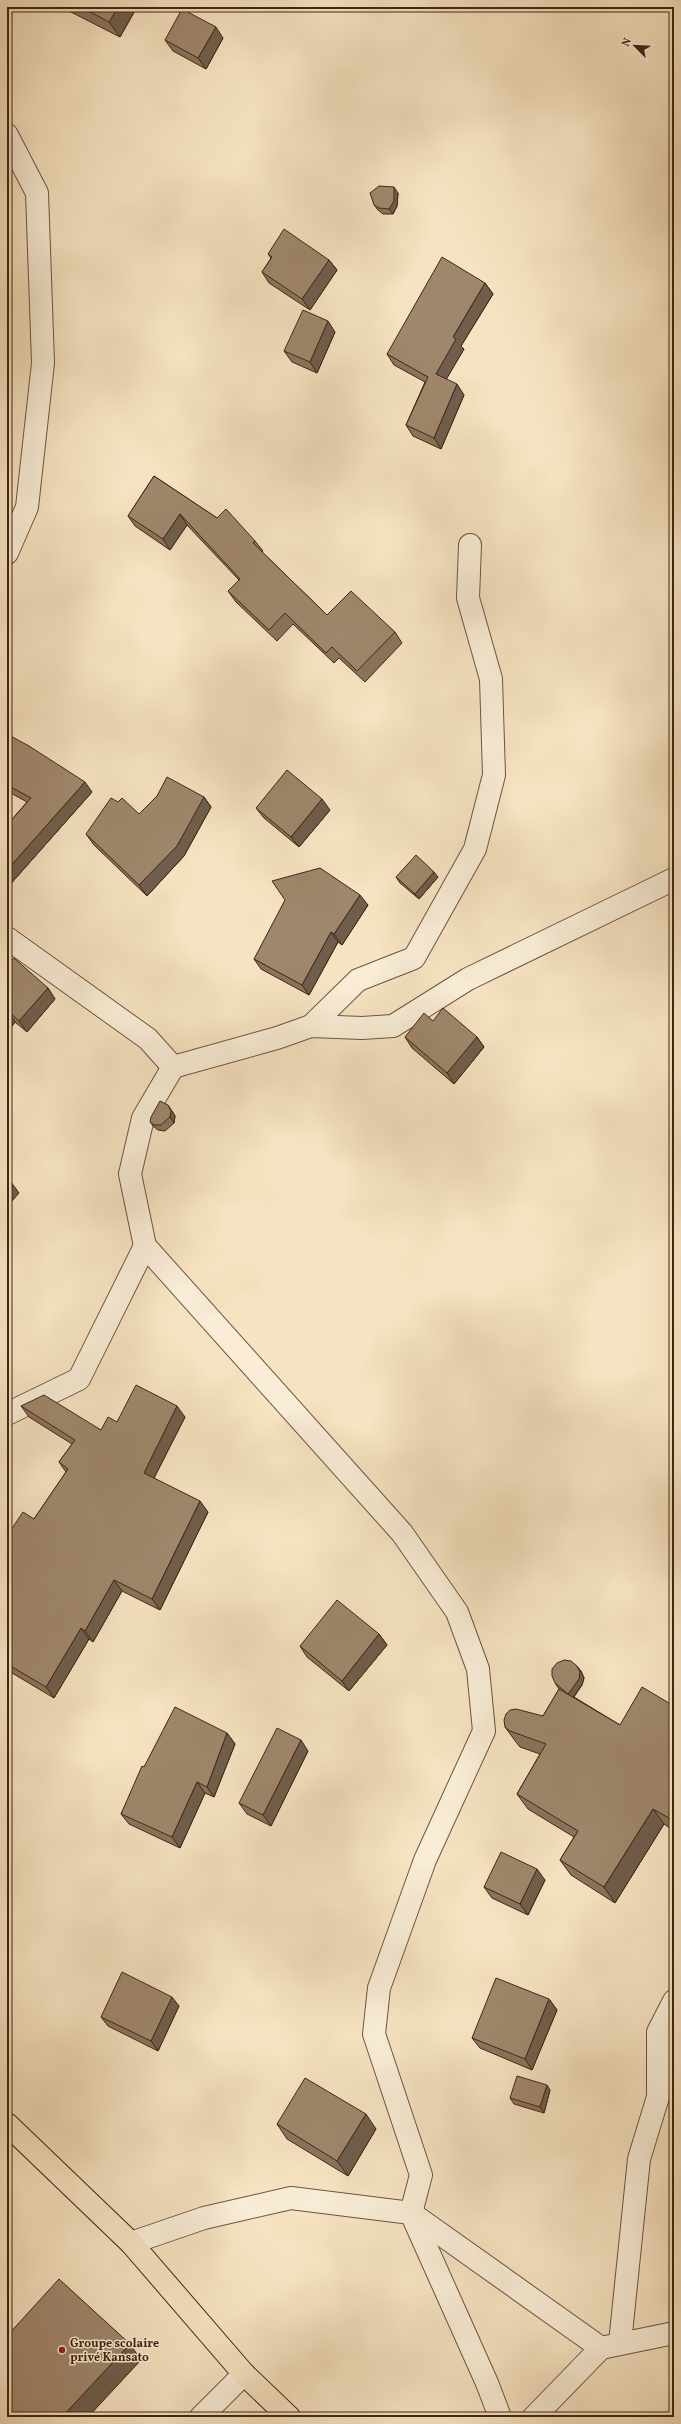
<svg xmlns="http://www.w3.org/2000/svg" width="681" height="2424" font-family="Vollkorn,serif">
<rect width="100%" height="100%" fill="#f6e3c1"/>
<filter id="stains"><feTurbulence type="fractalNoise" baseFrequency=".005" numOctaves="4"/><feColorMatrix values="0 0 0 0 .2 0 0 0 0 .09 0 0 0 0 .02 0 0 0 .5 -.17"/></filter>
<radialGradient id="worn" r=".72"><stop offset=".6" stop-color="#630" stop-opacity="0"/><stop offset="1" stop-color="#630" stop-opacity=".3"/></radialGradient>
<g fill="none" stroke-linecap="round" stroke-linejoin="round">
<g stroke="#6e543e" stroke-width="24">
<g id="minor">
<path d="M 7,135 L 37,193 L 43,363 L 27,507 L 7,553"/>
<path d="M 7,938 L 148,1039 L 173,1067"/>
<path d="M 311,1026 L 358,980 L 414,958 L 475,849 L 494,775 L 491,679 L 468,598 L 470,545"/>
<path d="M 145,1246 L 402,1533 L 457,1612 L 478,1669 L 484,1731 L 425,1860 L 379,1988 L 374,2034 L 421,2175 L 411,2213 L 487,2383 L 500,2417"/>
<path d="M 7,1414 L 79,1379 L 145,1246 L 130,1174 L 143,1118 L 173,1067 L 277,1038 L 311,1026 L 362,1028 L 393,1026 L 468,979 L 674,879"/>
<path d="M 131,2243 L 204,2218 L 291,2198 L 411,2213 L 601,2348 L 674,2333"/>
<path d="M 620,2343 L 639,2159 L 658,2097 L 658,2032 L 674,2001"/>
<path d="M 201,2417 L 244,2374"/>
<path d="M 534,2417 L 601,2348"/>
</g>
</g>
<g stroke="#412413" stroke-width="24">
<path id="primary" d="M 7,2124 L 131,2243 L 244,2374 L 289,2417"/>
</g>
<use href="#minor" stroke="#f9edd7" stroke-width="22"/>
<use href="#primary" stroke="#f6e3c1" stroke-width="22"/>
</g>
<g fill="#89745e" stroke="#412413">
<path d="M 67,7 L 137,7 L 120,37 L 69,11 Z"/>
<path d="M 223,38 L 206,69 L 173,51 L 165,40 Z"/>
<path d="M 398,193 L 397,206 L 393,214 L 383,214 L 378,210 L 374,205 Z"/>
<path d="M 268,254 L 329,260 L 337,270 L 310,310 L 269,283 L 262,272 L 271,258 Z"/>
<path d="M 485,283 L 493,294 L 461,346 L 464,349 L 446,379 L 464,395 L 441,449 L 413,436 L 406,425 L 425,382 L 394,365 L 387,354 Z"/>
<path d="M 335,332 L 317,373 L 292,362 L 284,351 Z"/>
<path d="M 154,476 L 217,518 L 255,541 L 263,551 L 262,552 L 327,615 L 395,632 L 402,643 L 365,682 L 339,658 L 334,663 L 293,624 L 277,641 L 236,602 L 228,591 L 239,580 L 187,525 L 170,550 L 135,526 L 128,516 Z"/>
<path d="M 7,734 L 92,792 L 7,888 L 7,825 L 27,802 L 7,791 Z"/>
<path d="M 204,797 L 211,807 L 184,856 L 147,896 L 94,845 L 86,834 L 139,814 Z"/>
<path d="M 256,808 L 330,810 L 299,847 L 264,818 Z"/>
<path d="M 396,877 L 438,877 L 419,899 L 400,883 Z"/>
<path d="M 368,905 L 342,945 L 338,942 L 309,995 L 261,969 L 254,959 Z"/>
<path d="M 7,966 L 48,988 L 55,999 L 27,1032 L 15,1022 L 7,1033 Z"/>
<path d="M 433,1021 L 477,1037 L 484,1047 L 454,1084 L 412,1048 L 405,1037 Z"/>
<path d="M 172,1111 L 175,1116 L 174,1123 L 165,1131 L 158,1130 L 154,1127 L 150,1122 Z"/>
<path d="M 21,1406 L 101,1430 L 117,1422 L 185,1417 L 154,1478 L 208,1512 L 160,1610 L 122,1591 L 93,1642 L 89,1639 L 54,1698 L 7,1670 L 7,1536 L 34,1519 L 66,1472 L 59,1462 L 72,1444 L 29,1417 Z"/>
<path d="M 379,1634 L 387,1645 L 349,1691 L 307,1657 L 300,1646 Z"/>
<path d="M 581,1671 L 584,1678 L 582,1685 L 574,1697 L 620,1725 L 674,1706 L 674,1831 L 664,1824 L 615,1903 L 571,1875 L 560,1860 L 574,1837 L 528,1809 L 517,1794 L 540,1754 L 520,1747 L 516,1742 L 505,1727 L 543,1716 L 559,1689 L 555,1683 Z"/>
<path d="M 227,1733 L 235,1744 L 214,1797 L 205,1793 L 180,1848 L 129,1824 L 121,1814 L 144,1767 Z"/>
<path d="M 308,1751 L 271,1826 L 247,1814 L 239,1803 Z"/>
<path d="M 545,1880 L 528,1915 L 492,1898 L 484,1887 Z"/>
<path d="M 549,1999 L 557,2010 L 532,2070 L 480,2048 L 472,2038 Z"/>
<path d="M 179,2006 L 158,2051 L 108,2026 L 101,2017 Z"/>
<path d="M 550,2090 L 544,2113 L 514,2104 L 510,2098 Z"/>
<path d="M 277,2124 L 376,2129 L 348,2176 L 287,2139 Z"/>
</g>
<g fill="#6f5e4c" stroke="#412413">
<path d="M 118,7 L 137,7 L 120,37 L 109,22 Z"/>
<path d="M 216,27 L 223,38 L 206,69 L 198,58 Z"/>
<path d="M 394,187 L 398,193 L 397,206 L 393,214 L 389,209 Z"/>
<path d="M 329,260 L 337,270 L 310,310 L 302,299 Z"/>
<path d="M 485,283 L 493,294 L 461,346 L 464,349 L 443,385 L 436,374 L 453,337 Z"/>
<path d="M 328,321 L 335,332 L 317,373 L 310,362 Z"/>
<path d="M 457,384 L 464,395 L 441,449 L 434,438 Z"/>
<path d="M 180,514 L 187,525 L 170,550 L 163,539 Z"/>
<path d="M 85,782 L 92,792 L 7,888 L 7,870 Z"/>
<path d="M 204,797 L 211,807 L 184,856 L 147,896 L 139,885 Z"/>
<path d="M 322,799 L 330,810 L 299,847 L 291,837 Z"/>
<path d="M 434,872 L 438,877 L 419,899 L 415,894 Z"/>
<path d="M 360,895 L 368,905 L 342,945 L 334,934 Z"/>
<path d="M 331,932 L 338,942 L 309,995 L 302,985 Z"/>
<path d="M 48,988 L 55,999 L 27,1032 L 19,1021 Z"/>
<path d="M 8,1011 L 15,1022 L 7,1033 L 7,1012 Z"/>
<path d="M 477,1037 L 484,1047 L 454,1084 L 447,1073 Z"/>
<path d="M 168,1105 L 172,1111 L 175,1116 L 174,1123 L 170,1117 Z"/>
<path d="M 11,1182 L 19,1193 L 7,1207 L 7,1187 Z"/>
<path d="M 177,1406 L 185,1417 L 151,1484 L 144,1473 Z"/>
<path d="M 200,1501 L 208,1512 L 160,1610 L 152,1599 Z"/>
<path d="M 114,1580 L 122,1591 L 93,1642 L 85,1631 Z"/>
<path d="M 81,1628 L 89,1639 L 54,1698 L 46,1687 Z"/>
<path d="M 379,1634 L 387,1645 L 349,1691 L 342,1681 Z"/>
<path d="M 577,1666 L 581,1671 L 584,1678 L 582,1685 L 572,1699 L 568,1694 Z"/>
<path d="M 227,1733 L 235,1744 L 214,1797 L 207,1787 Z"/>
<path d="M 301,1740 L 308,1751 L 271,1826 L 263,1815 Z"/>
<path d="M 197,1782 L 205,1793 L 180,1848 L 172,1837 Z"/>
<path d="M 653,1809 L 664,1824 L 615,1903 L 604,1887 Z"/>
<path d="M 537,1869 L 545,1880 L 528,1915 L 520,1904 Z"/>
<path d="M 172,1997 L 179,2006 L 158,2051 L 151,2041 Z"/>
<path d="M 549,1999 L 557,2010 L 532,2070 L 525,2059 Z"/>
<path d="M 547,2085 L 550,2090 L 544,2113 L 540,2107 Z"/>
<path d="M 366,2114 L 376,2129 L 348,2176 L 337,2161 Z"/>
<path d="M 130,2344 L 141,2360 L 88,2417 L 62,2417 Z"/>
</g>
<g fill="#9f876d" stroke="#412413">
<path d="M 81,7 L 118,7 L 109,22 Z"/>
<path d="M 182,9 L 216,27 L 198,58 L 165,40 Z"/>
<path d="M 379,186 L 394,187 L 394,201 L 389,209 L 379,208 L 374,205 L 370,193 Z"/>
<path d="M 284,229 L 329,260 L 302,299 L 262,272 L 272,257 L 268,254 Z"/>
<path d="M 442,257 L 485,283 L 453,337 L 456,339 L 436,374 L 457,384 L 434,438 L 406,425 L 428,377 L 387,354 Z"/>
<path d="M 303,310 L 328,321 L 310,362 L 284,351 Z"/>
<path d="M 154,476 L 217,518 L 226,509 L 255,541 L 253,543 L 327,615 L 351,591 L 395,632 L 357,671 L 332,647 L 326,653 L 285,613 L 269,630 L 228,591 L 240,579 L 180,514 L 163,539 L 128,516 Z"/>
<path d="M 7,734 L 29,746 L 85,782 L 7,870 L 7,825 L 31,798 L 7,785 Z"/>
<path d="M 287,770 L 322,799 L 291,837 L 256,808 Z"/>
<path d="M 167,777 L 204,797 L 177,846 L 139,885 L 86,834 L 111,798 L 118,802 L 122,798 L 139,814 L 157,796 Z"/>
<path d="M 416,855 L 434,872 L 415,894 L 396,877 Z"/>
<path d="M 320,868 L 360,895 L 334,934 L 331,932 L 302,985 L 254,959 L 285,900 L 272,881 Z"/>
<path d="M 14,958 L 48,988 L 19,1021 L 8,1011 L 7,1012 L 7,966 Z"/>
<path d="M 443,1008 L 477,1037 L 447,1073 L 405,1037 L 424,1013 L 433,1021 Z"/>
<path d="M 160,1101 L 168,1105 L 171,1111 L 170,1117 L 161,1125 L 154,1125 L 150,1122 L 151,1117 Z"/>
<path d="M 7,1178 L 11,1182 L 7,1187 Z"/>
<path d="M 136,1385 L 177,1406 L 144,1473 L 200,1501 L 152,1599 L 114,1580 L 85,1631 L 81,1628 L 46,1687 L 7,1664 L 7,1536 L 23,1512 L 34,1519 L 68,1469 L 59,1462 L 75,1440 L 21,1406 L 44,1395 L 101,1430 L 108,1417 L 117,1422 Z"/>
<path d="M 337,1600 L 379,1634 L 342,1681 L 300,1646 Z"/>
<path d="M 564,1660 L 571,1661 L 577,1666 L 580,1672 L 579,1679 L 568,1694 L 555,1683 L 552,1676 L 552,1669 L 557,1663 Z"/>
<path d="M 642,1687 L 674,1706 L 674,1821 L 653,1809 L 604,1887 L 560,1860 L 578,1831 L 517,1794 L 546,1744 L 510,1731 L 505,1727 L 504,1720 L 506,1714 L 510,1710 L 516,1709 L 543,1716 L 559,1689 L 620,1725 Z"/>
<path d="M 175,1707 L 227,1733 L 207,1787 L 197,1782 L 172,1837 L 121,1814 L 142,1766 L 144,1767 Z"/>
<path d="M 277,1728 L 301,1740 L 263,1815 L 239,1803 Z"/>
<path d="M 501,1852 L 537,1869 L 520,1904 L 484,1887 Z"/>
<path d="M 122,1972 L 172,1997 L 151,2041 L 101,2017 Z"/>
<path d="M 496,1978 L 549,1999 L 525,2059 L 472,2038 Z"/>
<path d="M 517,2076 L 547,2085 L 540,2107 L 510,2098 Z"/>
<path d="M 305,2078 L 366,2114 L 337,2161 L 277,2124 Z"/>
<path d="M 59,2279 L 130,2344 L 62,2417 L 7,2417 L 7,2336 Z"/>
</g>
<circle fill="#8f2418" stroke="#f9edd7" stroke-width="1.5" cx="62" cy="2350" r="4"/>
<g text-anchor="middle" stroke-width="3" stroke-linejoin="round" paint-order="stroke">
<g font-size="12" font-weight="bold" fill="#412413" stroke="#f9edd7" text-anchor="start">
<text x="70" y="2347">Groupe scolaire<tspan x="70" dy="14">privé Kansato</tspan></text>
</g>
</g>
<rect width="681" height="2424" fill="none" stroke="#f6e3c1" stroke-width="24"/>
<rect x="8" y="8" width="665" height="2408" fill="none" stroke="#412413" stroke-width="2"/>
<rect x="12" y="12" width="657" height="2400" fill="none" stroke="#412413"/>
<g transform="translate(635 46) rotate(294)" stroke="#f9edd7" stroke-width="3" paint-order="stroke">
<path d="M0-3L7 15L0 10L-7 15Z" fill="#412413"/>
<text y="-6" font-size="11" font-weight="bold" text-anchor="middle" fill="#412413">N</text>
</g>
<rect width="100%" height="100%" filter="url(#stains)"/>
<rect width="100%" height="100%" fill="url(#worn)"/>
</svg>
